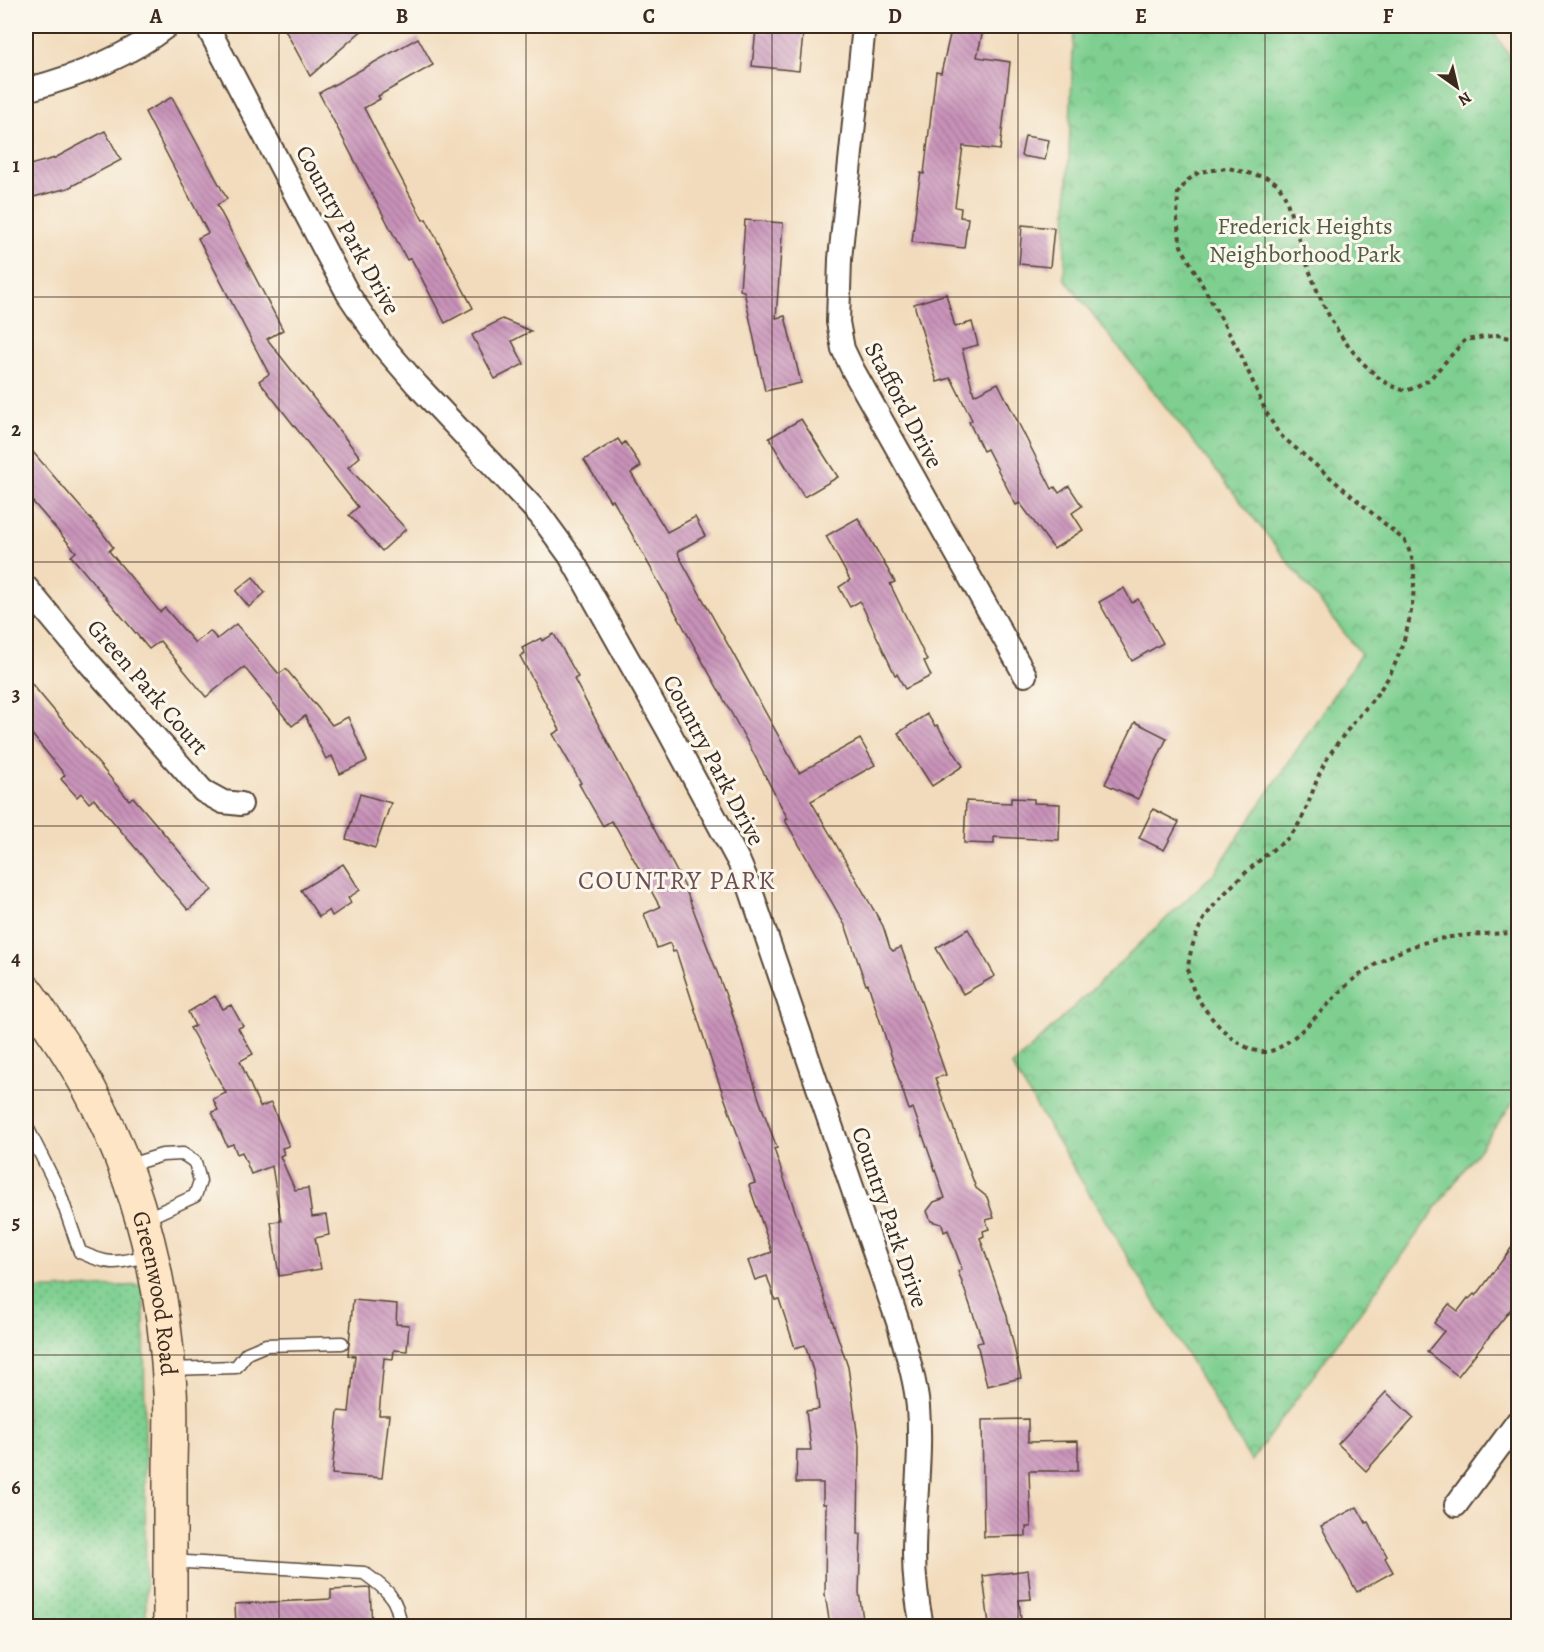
<svg xmlns="http://www.w3.org/2000/svg" width="1544" height="1652" font-family="Alegreya,serif">
<defs>
<pattern id="grass-dots" width="8" height="8" patternUnits="userSpaceOnUse" patternTransform="scale(1.5)"><rect width="8" height="8" fill="#7ecf90"/><path d="M2 2h.1M6 6h.1" fill="none" stroke="#68a875" stroke-width="1.8" stroke-linecap="round"/></pattern>
<pattern id="park-crowns" width="20" height="18" patternUnits="userSpaceOnUse" patternTransform="scale(1.5)"><rect width="20" height="18" fill="#7ecf90"/><path d="M2 6a3 3 0 1 1 6 0M12 15a3 3 0 1 1 6 0" fill="none" stroke="#68a875"/></pattern>
<pattern id="building-back-hatch" width="6" height="6" patternUnits="userSpaceOnUse" patternTransform="scale(1.5)"><rect width="6" height="6" fill="#c892b9"/><path d="M-1 5l2 2M0 0l6 6M5-1l2 2" fill="none" stroke="#a47796"/></pattern>
</defs>
<rect width="100%" height="100%" fill="#fbf7ec"/>
<filter id="ink" filterUnits="userSpaceOnUse"><feTurbulence type="fractalNoise" baseFrequency=".0167" numOctaves="2"/><feDisplacementMap in="SourceGraphic" scale="12" xChannelSelector="R" yChannelSelector="G"/><feConvolveMatrix kernelMatrix="1 2 1 2 8 2 1 2 1" color-interpolation-filters="sRGB"/></filter>
<filter id="wash" filterUnits="userSpaceOnUse"><feTurbulence type="fractalNoise" baseFrequency=".008" numOctaves="4" result="noise"/><feDisplacementMap in="SourceGraphic" scale="24" xChannelSelector="R" yChannelSelector="G"/><feGaussianBlur stdDeviation="1.35" result="paint"/><feColorMatrix in="noise" values="0 0 0 0 0 0 0 0 0 0 0 0 0 0 0 0 0 1.4 0 .05"/><feComposite in="paint" operator="in"/></filter>
<g filter="url(#wash)">
<rect width="100%" height="100%" fill="#f2dbbc"/>
<path fill="url(#grass-dots)" stroke="#5c7c57" stroke-width="1.5" d="M 144,1285 L 146,1626 L 26,1626 L 26,1290 Z"/>
<path fill="url(#park-crowns)" stroke="#5c7c57" stroke-width="1.5" d="M 1074,26 L 1489,26 L 1518,68 L 1518,1096 L 1251,1461 L 1012,1066 L 1215,872 L 1361,654 L 1064,278 Z"/>
<g id="blocks">
<g fill="url(#building-back-hatch)">
<path d="M 283,26 L 367,26 L 310,76 Z"/>
<path d="M 767,26 L 804,26 L 799,71 L 752,66 L 756,30 L 766,32 Z"/>
<path d="M 952,26 L 984,26 L 977,57 L 1010,62 L 1000,150 L 963,146 L 955,207 L 961,208 L 960,217 L 968,218 L 964,248 L 912,242 L 918,190 L 921,173 L 924,174 L 936,72 L 941,73 Z"/>
<path d="M 418,38 L 433,65 L 378,96 L 380,99 L 364,108 L 423,220 L 426,219 L 473,308 L 445,323 L 411,258 L 407,260 L 319,93 Z"/>
<path d="M 172,97 L 227,199 L 217,205 L 283,330 L 267,339 L 360,457 L 348,467 L 406,529 L 382,551 L 349,515 L 358,507 L 259,381 L 269,374 L 198,238 L 208,233 L 145,112 Z"/>
<path d="M 105,131 L 121,160 L 68,188 L 26,199 L 26,166 L 55,158 Z"/>
<path d="M 1025,136 L 1049,140 L 1045,160 L 1021,156 Z"/>
<path d="M 745,220 L 783,223 L 776,318 L 785,316 L 801,383 L 765,391 L 744,291 L 740,290 Z"/>
<path d="M 1022,225 L 1054,228 L 1050,267 L 1019,264 Z"/>
<path d="M 946,294 L 955,327 L 972,322 L 978,345 L 962,349 L 974,395 L 998,383 L 1052,489 L 1055,487 L 1059,493 L 1069,486 L 1082,506 L 1072,513 L 1083,530 L 1054,549 L 1020,503 L 1016,505 L 987,449 L 983,451 L 969,422 L 972,420 L 951,378 L 937,382 L 914,304 Z"/>
<path d="M 502,319 L 531,331 L 512,341 L 524,364 L 495,379 L 472,335 Z"/>
<path d="M 801,419 L 838,477 L 804,497 L 769,438 Z"/>
<path d="M 618,439 L 622,445 L 625,442 L 641,466 L 631,473 L 667,532 L 695,517 L 705,536 L 678,551 L 679,556 L 799,773 L 860,739 L 875,765 L 811,801 L 883,926 L 890,948 L 893,951 L 901,947 L 938,1048 L 937,1049 L 946,1075 L 935,1078 L 976,1188 L 987,1197 L 994,1218 L 986,1220 L 989,1229 L 983,1231 L 984,1236 L 980,1238 L 1007,1316 L 1021,1378 L 987,1386 L 977,1343 L 983,1342 L 958,1271 L 962,1269 L 948,1230 L 944,1232 L 942,1224 L 931,1221 L 927,1211 L 934,1202 L 945,1198 L 913,1108 L 909,1110 L 868,984 L 866,985 L 846,927 L 785,820 L 788,819 L 749,745 L 613,500 L 610,501 L 584,460 Z"/>
<path d="M 26,444 L 101,531 L 113,547 L 109,551 L 160,612 L 165,608 L 195,643 L 210,631 L 217,639 L 236,624 L 279,674 L 286,669 L 332,725 L 348,717 L 367,761 L 340,774 L 332,756 L 326,759 L 305,716 L 292,726 L 244,667 L 206,697 L 160,641 L 149,649 L 71,556 L 76,552 L 26,494 Z"/>
<path d="M 858,518 L 895,582 L 890,584 L 927,660 L 924,661 L 931,676 L 905,689 L 897,674 L 895,675 L 860,601 L 850,607 L 839,587 L 850,580 L 826,536 Z"/>
<path d="M 253,577 L 265,593 L 249,607 L 236,591 Z"/>
<path d="M 1124,588 L 1132,603 L 1138,599 L 1163,643 L 1132,661 L 1099,602 Z"/>
<path d="M 554,634 L 578,677 L 574,679 L 684,885 L 731,1009 L 760,1102 L 777,1148 L 774,1149 L 848,1367 L 859,1446 L 858,1534 L 861,1534 L 859,1592 L 864,1626 L 830,1626 L 825,1594 L 826,1504 L 823,1504 L 823,1483 L 796,1483 L 797,1450 L 811,1450 L 806,1411 L 819,1409 L 814,1374 L 805,1345 L 795,1348 L 779,1299 L 775,1300 L 767,1276 L 755,1280 L 748,1261 L 772,1252 L 749,1185 L 755,1183 L 713,1066 L 676,951 L 673,952 L 670,943 L 657,948 L 644,914 L 660,907 L 616,827 L 611,821 L 603,826 L 579,784 L 581,783 L 553,734 L 560,730 L 520,656 L 525,653 L 522,648 L 541,638 L 542,641 Z"/>
<path d="M 26,677 L 129,800 L 133,797 L 212,890 L 188,910 L 94,799 L 89,803 L 81,793 L 77,797 L 61,779 L 65,775 L 26,727 Z"/>
<path d="M 927,714 L 935,726 L 937,725 L 963,766 L 932,786 L 898,733 Z"/>
<path d="M 1135,722 L 1167,738 L 1138,799 L 1105,784 Z"/>
<path d="M 360,794 L 391,803 L 375,848 L 346,839 Z"/>
<path d="M 1011,798 L 1034,799 L 1034,803 L 1060,804 L 1059,840 L 994,837 L 994,844 L 964,843 L 966,801 L 1011,803 Z"/>
<path d="M 1153,809 L 1179,822 L 1164,850 L 1139,838 Z"/>
<path d="M 343,864 L 360,890 L 348,898 L 351,903 L 332,916 L 329,910 L 319,917 L 301,890 Z"/>
<path d="M 968,929 L 995,976 L 963,994 L 936,948 Z"/>
<path d="M 215,996 L 223,1009 L 231,1005 L 243,1026 L 238,1028 L 253,1054 L 240,1061 L 260,1107 L 271,1103 L 289,1146 L 282,1148 L 284,1154 L 280,1156 L 295,1190 L 308,1188 L 312,1217 L 326,1215 L 329,1235 L 315,1238 L 321,1269 L 279,1276 L 271,1222 L 281,1221 L 272,1166 L 251,1174 L 242,1152 L 237,1154 L 233,1144 L 227,1146 L 212,1112 L 218,1110 L 213,1099 L 226,1093 L 190,1028 L 195,1026 L 188,1012 Z"/>
<path d="M 1518,1239 L 1518,1300 L 1458,1376 L 1427,1352 L 1444,1331 L 1434,1323 L 1449,1304 L 1458,1311 L 1468,1298 L 1469,1299 L 1474,1294 L 1476,1296 Z"/>
<path d="M 353,1300 L 397,1304 L 396,1324 L 409,1325 L 407,1351 L 394,1350 L 393,1359 L 384,1358 L 379,1415 L 389,1415 L 382,1478 L 332,1474 L 338,1411 L 349,1412 L 355,1356 L 348,1355 Z"/>
<path d="M 1386,1392 L 1414,1418 L 1366,1471 L 1338,1444 Z"/>
<path d="M 1028,1419 L 1028,1442 L 1078,1441 L 1078,1471 L 1029,1471 L 1031,1527 L 1026,1527 L 1026,1536 L 984,1537 L 982,1420 Z"/>
<path d="M 1357,1507 L 1366,1523 L 1368,1522 L 1387,1556 L 1385,1558 L 1393,1572 L 1357,1592 L 1321,1526 Z"/>
<path d="M 1028,1570 L 1031,1599 L 1019,1600 L 1021,1621 L 989,1625 L 983,1576 Z"/>
<path d="M 370,1588 L 372,1626 L 236,1626 L 235,1604 L 331,1599 L 331,1590 Z"/>
</g>
</g>
</g>
<g filter="url(#ink)">
<use href="#blocks" fill-opacity="0" stroke="#564536" stroke-width="1.5"/>
<g fill="none" stroke-linecap="round" stroke-linejoin="round">
<g stroke="#564536" stroke-width="15">
<g id="lane">
<path d="M 26,1125 L 59,1191 L 80,1252 C 113,1267 117,1263 150,1255"/>
<path d="M 126,1166 L 162,1155 L 183,1154 L 195,1162 L 200,1181 L 195,1196 L 143,1220"/>
<path d="M 170,1369 L 236,1367 L 247,1353 L 266,1345 L 342,1343"/>
<path d="M 170,1561 L 364,1573 C 385,1588 399,1598 400,1626"/>
</g>
</g>
<g stroke="#564536" stroke-width="26">
<g id="street">
<path d="M 207,26 L 348,294 L 384,347 L 417,385 L 540,515 L 570,556 L 668,730 L 739,862 L 750,888 L 898,1322 C 906,1350 915,1378 918,1407 C 922,1456 914,1505 914,1554 C 914,1578 917,1602 922,1626"/>
<path d="M 864,26 L 840,259 L 838,322 L 843,349 L 853,370 L 1025,675"/>
<path d="M 26,90 C 75,77 126,58 167,26"/>
<path d="M 26,587 L 91,665 L 203,791 L 223,802 L 241,804"/>
<path d="M 1456,1505 L 1518,1421"/>
</g>
</g>
<g stroke="#564536" stroke-width="36">
<g id="secondary">
<path id="s1" d="M 26,991 C 35,1003 43,1016 52,1029 C 127,1135 163,1261 170,1390 C 172,1417 170,1445 170,1472 C 170,1524 170,1575 170,1626"/>
</g>
</g>
<path stroke="#564536" stroke-width="4" stroke-dasharray="4.5 4.5" stroke-linecap="butt" d="M 1518,340 L 1498,335 L 1465,340 L 1429,380 L 1407,391 C 1389,387 1378,378 1365,365 C 1319,319 1305,256 1285,196 L 1278,184 L 1268,178 L 1228,168 L 1199,172 L 1188,180 L 1178,193 L 1177,220 L 1181,246 L 1241,355 L 1266,412 L 1279,434 L 1405,541 C 1408,548 1412,556 1413,563 C 1418,597 1405,648 1388,678 C 1370,707 1344,730 1327,759 C 1312,783 1309,816 1289,837 C 1283,843 1274,848 1267,854 C 1246,872 1222,893 1206,916 C 1197,929 1185,961 1189,977 C 1195,1004 1233,1050 1263,1052 C 1289,1054 1333,995 1354,979 C 1369,968 1388,956 1406,949 C 1441,934 1481,934 1518,933"/>
<use href="#lane" stroke="#fff" stroke-width="12"/>
<use href="#street" stroke="#fff" stroke-width="22"/>
<use href="#secondary" stroke="#fde5c5" stroke-width="33"/>
</g>
</g>
<path fill="none" stroke="#3b2a1e" stroke-width="1.5" stroke-opacity="0.55" d="M 279,26 L 279,1626M 526,26 L 526,1626M 772,26 L 772,1626M 1018,26 L 1018,1626M 1265,26 L 1265,1626M 26,297 L 1518,297M 26,562 L 1518,562M 26,826 L 1518,826M 26,1090 L 1518,1090M 26,1355 L 1518,1355"/>
<g text-anchor="middle" stroke-width="6" stroke-linejoin="round" paint-order="stroke">
<g font-size="24" fill="#4f5c40" stroke="#fbf7ec">
<text x="1305" y="234">Frederick Heights<tspan x="1305" dy="28">Neighborhood Park</tspan></text>
</g>
<g font-size="24" fill="#3b2a1e" stroke="#fbf7ec">
<text transform="translate(348 230) rotate(61)" y="8">Country Park Drive</text>
<text transform="translate(904 405) rotate(62)" y="8">Stafford Drive</text>
<text transform="translate(148 687) rotate(49)" y="8">Green Park Court</text>
<text transform="translate(714 760) rotate(62)" y="8">Country Park Drive</text>
<text transform="translate(890 1217) rotate(71)" y="8">Country Park Drive</text>
<text dy="8" stroke="none"><textPath href="#s1" startOffset="333">Greenwood Road</textPath></text>
</g>
<g font-size="26" letter-spacing="1.5" fill="#6c4e54" stroke="#fbf7ec">
<text x="677" y="889">COUNTRY PARK</text>
</g>
</g>
<rect width="1544" height="1652" fill="none" stroke="#fbf7ec" stroke-width="66"/>
<g transform="translate(1457 87) rotate(146)" stroke="#fbf7ec" stroke-width="4.5" paint-order="stroke">
<path d="M0-4.5L10 22L0 15L-10 22Z" fill="#3b2a1e"/>
<text y="-9" font-size="16" font-weight="bold" text-anchor="middle" fill="#3b2a1e">N</text>
</g>
<rect x="33" y="33" width="1478" height="1586" fill="none" stroke="#3b2a1e" stroke-width="2"/>
<g font-size="20" text-anchor="middle" font-weight="bold" fill="#3b2a1e">
<text x="156" y="23">A</text>
<text x="402" y="23">B</text>
<text x="649" y="23">C</text>
<text x="895" y="23">D</text>
<text x="1141" y="23">E</text>
<text x="1388" y="23">F</text>
<text x="16" y="172">1</text>
<text x="16" y="436">2</text>
<text x="16" y="701">3</text>
<text x="16" y="965">4</text>
<text x="16" y="1229">5</text>
<text x="16" y="1494">6</text>
</g>
</svg>
